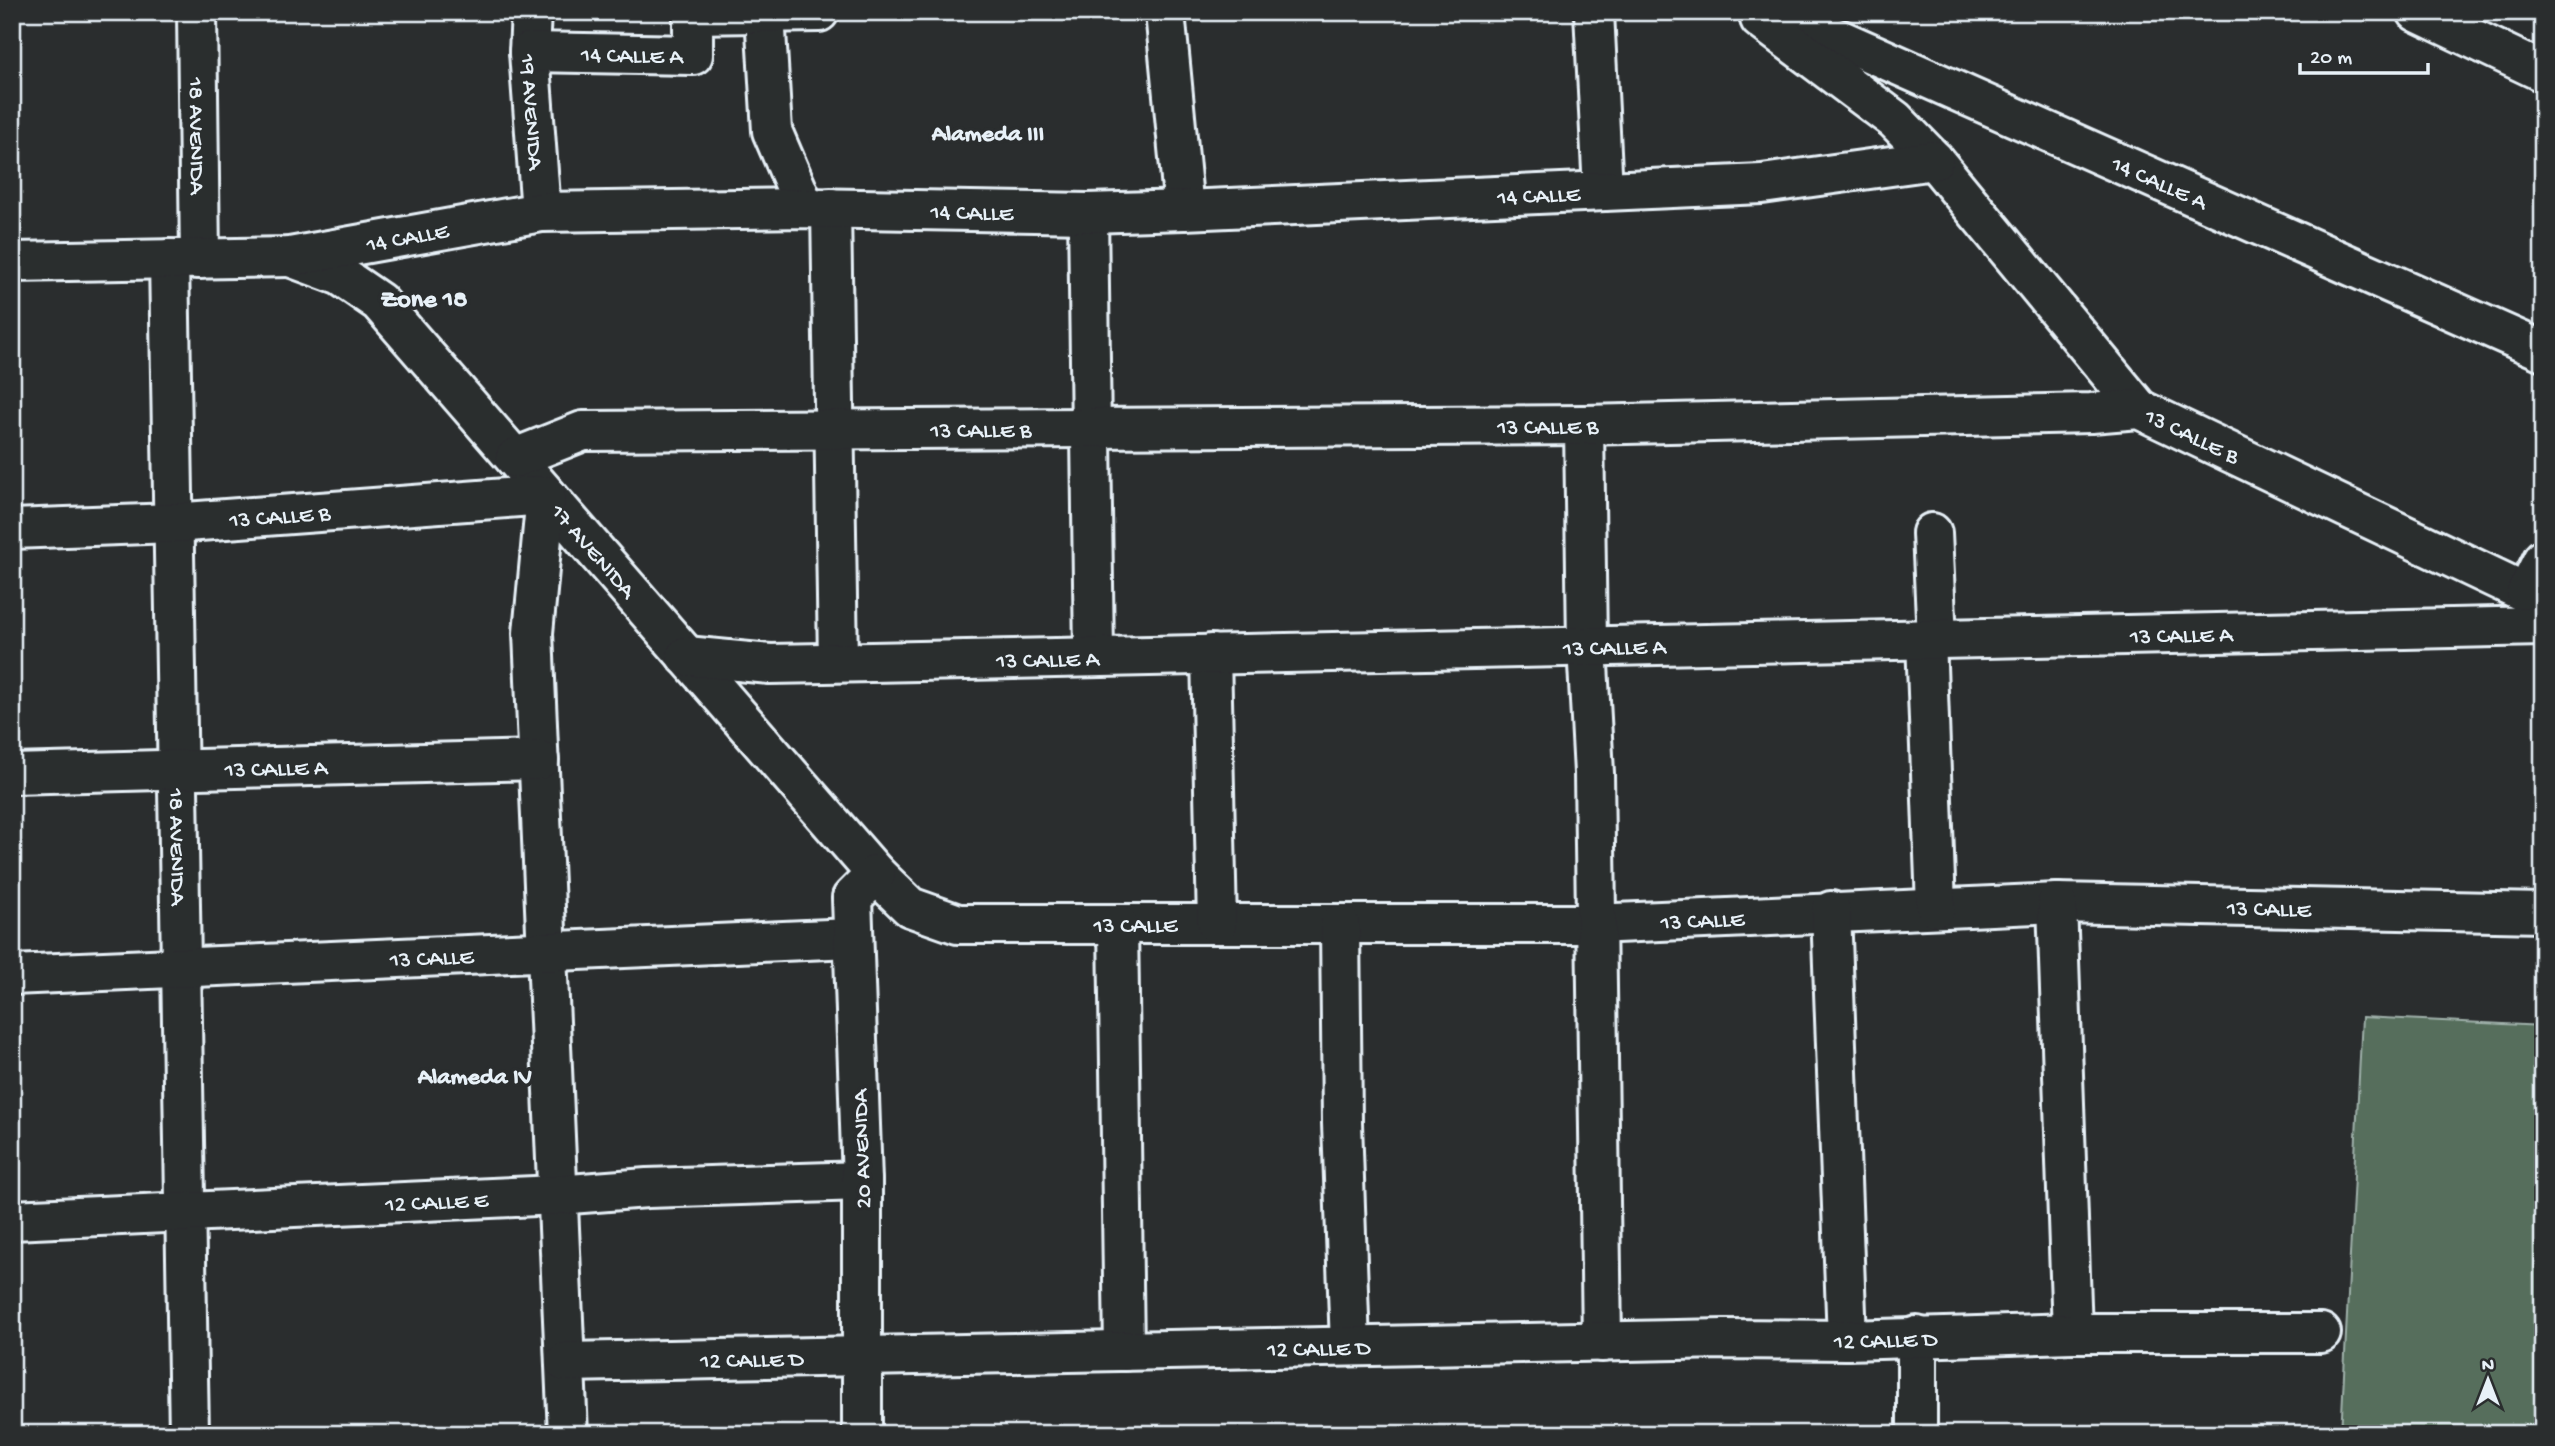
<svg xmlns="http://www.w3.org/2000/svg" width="2555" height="1446" font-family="'Gochi Hand',sans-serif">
<rect width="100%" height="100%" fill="#2a2d2e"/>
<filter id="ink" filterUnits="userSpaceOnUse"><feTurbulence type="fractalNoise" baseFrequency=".0143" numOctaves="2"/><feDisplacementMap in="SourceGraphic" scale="14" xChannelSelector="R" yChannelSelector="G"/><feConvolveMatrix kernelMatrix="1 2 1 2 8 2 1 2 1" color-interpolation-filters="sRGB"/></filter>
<g filter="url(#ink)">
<path fill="#566e5c" stroke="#9fb0aa" stroke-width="2" d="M 2362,1017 L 2543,1026 L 2543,1434 L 2341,1434 Z"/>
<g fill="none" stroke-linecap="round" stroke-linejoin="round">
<g stroke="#e8f1f8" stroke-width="44">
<g id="minor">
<path id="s1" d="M 197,12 L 200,259"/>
<path id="s2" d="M 531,12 L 529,52 L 541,212"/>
<path d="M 1165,12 L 1184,210"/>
<path d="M 1594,12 L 1603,191"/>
<path id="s3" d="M 1778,12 L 2543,351"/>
<path d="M 2417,12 L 2543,72"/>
<path d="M 765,14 L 772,131 L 805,208"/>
<path d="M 1760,19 L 1895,120 L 1934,160 L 2139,409"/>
<path id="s4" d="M 529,52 L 693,55 L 693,14 L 819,12"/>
<path d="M 831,208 L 838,662"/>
<path d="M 1088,213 L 1094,656"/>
<path id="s5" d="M 290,257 L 341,276 L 379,302 L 876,874 L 910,907 L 958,924 L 1594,924 L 2057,903 L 2543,913"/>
<path id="s6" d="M 169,259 L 189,1434"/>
<path id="s7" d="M 12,262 L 290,257 L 541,212 L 805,208 L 1088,213 L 1184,210 L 1762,184 L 1934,160"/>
<path d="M 1584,425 L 1587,646 L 1594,773 L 1602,1342"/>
<path id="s8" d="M 515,458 L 583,431 L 1584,425 L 2091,413 L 2139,409 L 2543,601"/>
<path id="s9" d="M 12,529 L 173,523 L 546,495 L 533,633 L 568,1434"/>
<path d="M 1932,533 L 1937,639"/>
<path d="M 2526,593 L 2543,559"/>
<path d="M 1926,639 L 1936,907"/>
<path d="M 1211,654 L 1217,924"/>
<path id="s10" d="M 686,656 L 770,664 L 824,663 L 2543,626"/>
<path id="s11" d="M 12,774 L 539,760"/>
<path d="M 2057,903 L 2072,1333"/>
<path d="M 1831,911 L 1847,1340"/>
<path d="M 1118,924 L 1124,1351"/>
<path d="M 1340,924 L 1342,1123 L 1350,1346"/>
<path id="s12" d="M 12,975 L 852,938"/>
<path id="s13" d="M 12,1220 L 557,1195 L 647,1188 L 862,1181"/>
<path d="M 1917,1336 L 1917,1434"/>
<path id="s14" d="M 565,1362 L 1725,1339 L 1847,1340 L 2072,1333 L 2321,1333"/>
<path d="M 862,1434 L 862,1181 L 852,898 L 876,874"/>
</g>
</g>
<use href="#minor" stroke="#2a2d2e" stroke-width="38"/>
</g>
</g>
<g text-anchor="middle" stroke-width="7" stroke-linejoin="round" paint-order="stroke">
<g font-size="23" fill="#e8f1f8" stroke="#2a2d2e">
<text dy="8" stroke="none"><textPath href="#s4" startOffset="103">14 CALLE A</textPath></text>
<text dy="8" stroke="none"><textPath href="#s2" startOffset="100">19 AVENIDA</textPath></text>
<text dy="8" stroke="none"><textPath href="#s1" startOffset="124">18 AVENIDA</textPath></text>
<text dy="8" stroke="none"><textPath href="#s3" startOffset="418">14 CALLE A</textPath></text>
<text dy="8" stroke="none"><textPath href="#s7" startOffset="1531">14 CALLE</textPath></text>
<text dy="8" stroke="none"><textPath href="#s7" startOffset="964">14 CALLE</textPath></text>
<text dy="8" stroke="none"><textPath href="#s7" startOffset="397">14 CALLE</textPath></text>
<text dy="8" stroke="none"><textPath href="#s8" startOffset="1038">13 CALLE B</textPath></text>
<text dy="8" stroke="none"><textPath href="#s8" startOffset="471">13 CALLE B</textPath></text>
<text dy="8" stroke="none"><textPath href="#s8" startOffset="1689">13 CALLE B</textPath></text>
<text dy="8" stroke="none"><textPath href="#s9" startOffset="268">13 CALLE B</textPath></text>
<text dy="8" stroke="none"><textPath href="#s5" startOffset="429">17 AVENIDA</textPath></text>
<text dy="8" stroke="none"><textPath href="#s10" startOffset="1496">13 CALLE A</textPath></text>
<text dy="8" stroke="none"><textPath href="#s10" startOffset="929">13 CALLE A</textPath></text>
<text dy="8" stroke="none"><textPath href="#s10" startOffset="362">13 CALLE A</textPath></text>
<text dy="8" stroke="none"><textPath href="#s11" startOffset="264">13 CALLE A</textPath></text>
<text dy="8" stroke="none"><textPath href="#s6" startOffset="588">18 AVENIDA</textPath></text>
<text dy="8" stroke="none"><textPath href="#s5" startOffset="2268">13 CALLE</textPath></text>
<text dy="8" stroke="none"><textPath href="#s5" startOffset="1701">13 CALLE</textPath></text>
<text dy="8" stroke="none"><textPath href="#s5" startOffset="1134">13 CALLE</textPath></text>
<text dy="8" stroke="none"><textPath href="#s12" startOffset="420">13 CALLE</textPath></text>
<text transform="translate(860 1149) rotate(-92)" y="8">20 AVENIDA</text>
<text dy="8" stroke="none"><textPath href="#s13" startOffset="425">12 CALLE E</textPath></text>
<text dy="8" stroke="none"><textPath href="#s14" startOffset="1321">12 CALLE D</textPath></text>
<text dy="8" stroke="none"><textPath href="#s14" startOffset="754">12 CALLE D</textPath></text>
<text dy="8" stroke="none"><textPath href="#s14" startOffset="187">12 CALLE D</textPath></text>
</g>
<g font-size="24" font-weight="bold" fill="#e8f1f8" stroke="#2a2d2e">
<text x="988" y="140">Alameda III</text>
<text x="475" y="1083">Alameda IV</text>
</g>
<g font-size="26" font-weight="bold" fill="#e8f1f8" stroke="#2a2d2e">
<text x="424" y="306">Zone 18</text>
</g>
</g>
<rect width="2555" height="1446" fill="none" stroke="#2a2d2e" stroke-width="42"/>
<rect x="21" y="21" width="2513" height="1404" fill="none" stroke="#e8f1f8" stroke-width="2.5" filter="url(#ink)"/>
<g transform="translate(2488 1380)" stroke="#2a2d2e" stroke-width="5" paint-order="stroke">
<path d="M0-5L12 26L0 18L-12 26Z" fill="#e8f1f8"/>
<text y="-10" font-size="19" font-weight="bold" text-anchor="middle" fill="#e8f1f8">N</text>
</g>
<path d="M2300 63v10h128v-10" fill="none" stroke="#e8f1f8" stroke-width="3.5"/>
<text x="2310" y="63" font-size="21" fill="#e8f1f8" stroke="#2a2d2e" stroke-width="5" paint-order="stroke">20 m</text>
</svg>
